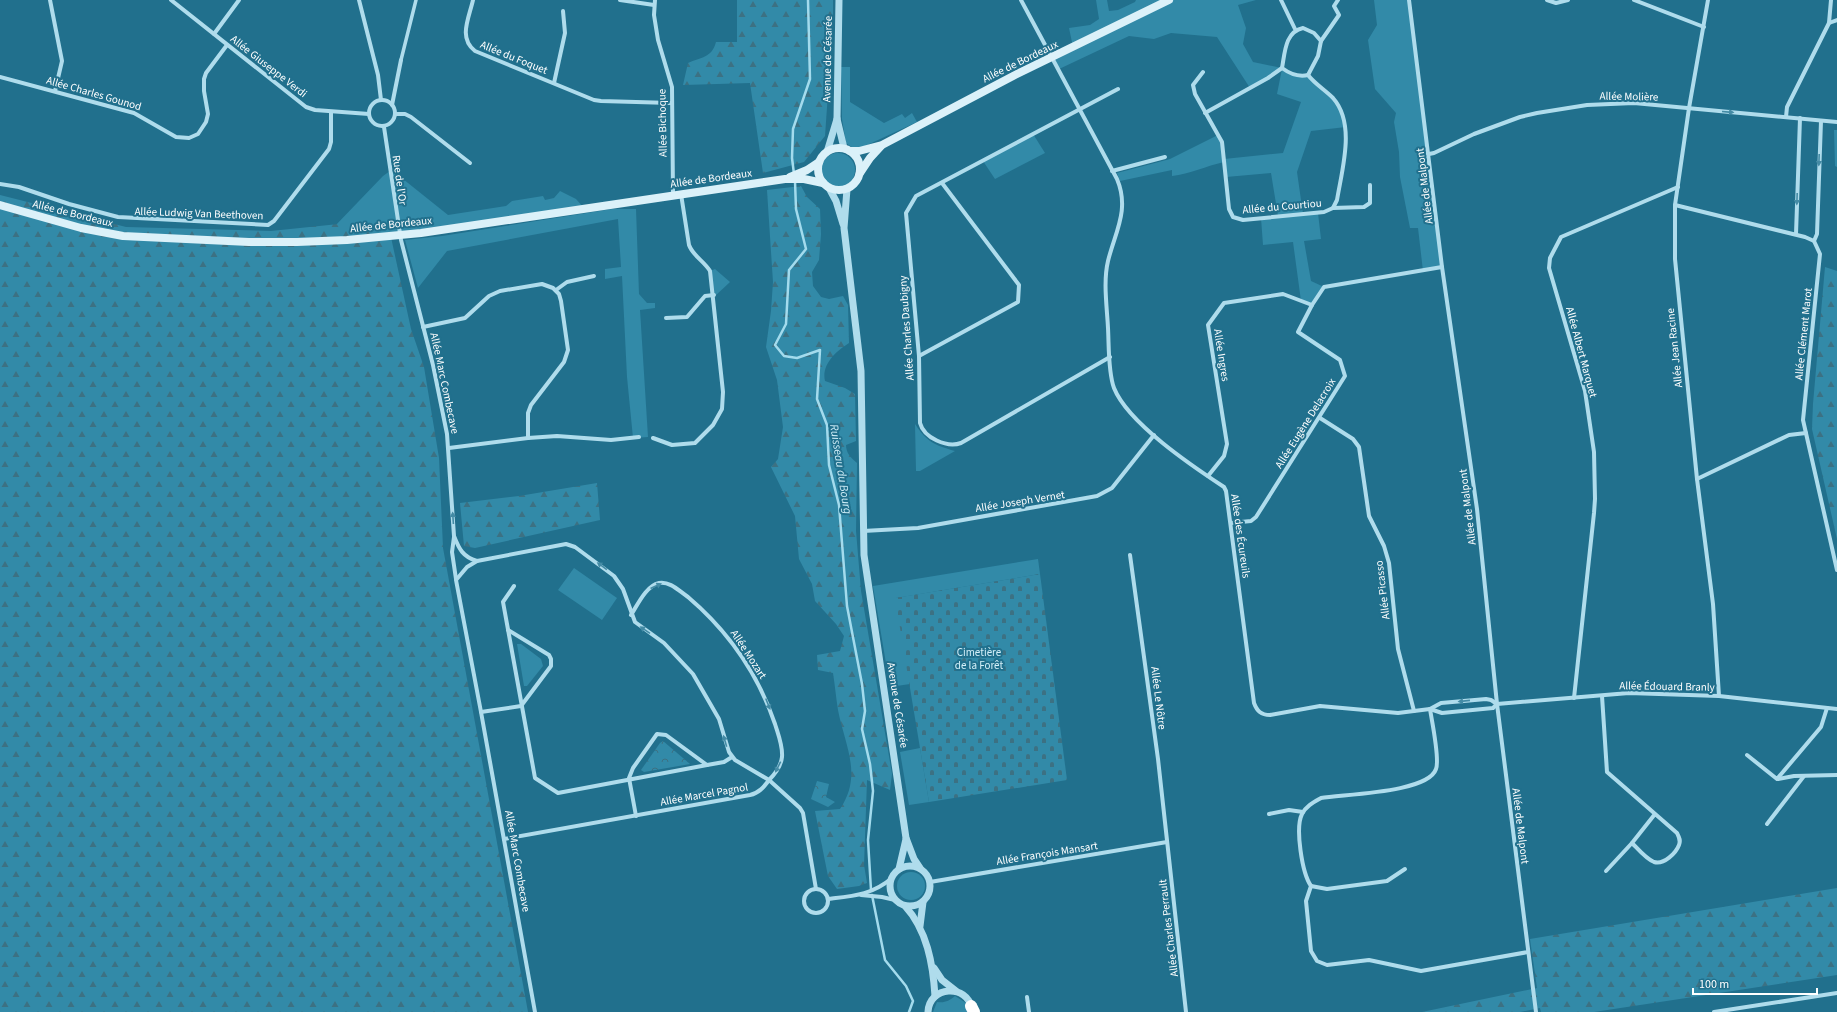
<svg xmlns="http://www.w3.org/2000/svg" width="1837" height="1012" font-family="'Source Sans 3',sans-serif">
<defs>
<pattern id="forest-firs" width="22" height="20" patternUnits="userSpaceOnUse"><rect width="22" height="20" fill="#328aa8"/><path d="M5 1l3.5 6h-7zM16 11l3.5 6h-7z" fill="#3c7183"/></pattern>
<pattern id="cemetery-stones" width="16" height="16" patternUnits="userSpaceOnUse"><rect width="16" height="16" fill="#328aa8"/><path d="M2 7V4a2 2 0 0 1 4 0v3zM10 15v-3a2 2 0 0 1 4 0v3z" fill="#3c7183"/></pattern>
<pattern id="park-crowns" width="20" height="18" patternUnits="userSpaceOnUse"><rect width="20" height="18" fill="#328aa8"/><path d="M2 6a3 3 0 1 1 6 0M12 15a3 3 0 1 1 6 0" fill="none" stroke="#3c7183"/></pattern>
</defs>
<rect width="100%" height="100%" fill="#21708d"/>
<g fill="#328aa8">
<path d="M 1096,0 L 1107,0 L 1109,11 L 1118,10 L 1135,2 L 1136,0 L 1256,0 L 1238,5 L 1246,28 L 1243,44 L 1253,62 L 1282,68 L 1289,73 L 1308,75 L 1333,98 L 1343,114 L 1346,127 L 1311,131 L 1297,172 L 1303,214 L 1318,213 L 1321,239 L 1304,241 L 1311,281 L 1324,287 L 1312,305 L 1301,301 L 1293,242 L 1263,245 L 1261,218 L 1278,216 L 1271,173 L 1226,177 L 1224,162 C 1206,166 1190,174 1172,176 L 1172,170 L 1120,181 L 1117,173 L 1170,159 L 1218,135 L 1222,142 L 1224,159 L 1283,153 L 1301,102 L 1277,94 L 1282,69 L 1250,88 L 1217,37 L 1171,33 L 1154,39 L 1129,36 L 1057,70 L 1051,57 L 1073,47 L 1069,28 L 1090,25 L 1099,19 Z"/>
<path d="M 1374,0 L 1409,0 L 1442,267 L 1423,271 L 1418,228 L 1410,228 L 1400,177 L 1399,152 L 1394,122 L 1396,113 L 1375,89 L 1368,40 L 1377,25 Z"/>
<path d="M 841,67 L 850,67 L 850,102 L 884,123 L 902,114 L 905,118 L 912,113 L 917,122 L 865,146 L 853,148 L 846,143 L 842,119 Z"/>
<path d="M 1834,130 L 1837,130 L 1837,167 L 1835,166 Z"/>
<path d="M 1033,134 L 1045,153 L 995,179 L 983,161 Z"/>
<circle cx="838" cy="170" r="17"/>
<path d="M 390,171 L 393,171 L 448,215 L 506,206 L 512,201 L 543,196 L 545,200 L 554,198 L 560,191 L 576,199 L 584,208 L 400,236 L 334,227 L 383,176 Z"/>
<path d="M 612,209 L 636,209 L 639,294 L 647,303 L 655,303 L 655,308 L 640,310 L 648,437 L 633,438 L 627,377 L 622,276 L 605,279 L 605,269 L 621,267 L 618,219 L 447,251 L 418,288 L 405,240 L 442,236 Z"/>
<path d="M 715,269 L 730,282 L 714,297 L 710,271 Z"/>
<path d="M 915,424 C 927,442 934,445 955,451 L 920,471 L 916,471 Z"/>
<path d="M 1038,559 L 1040,574 L 896,598 L 910,684 L 890,687 L 873,586 Z"/>
<path d="M 574,568 L 617,598 L 602,620 L 558,590 Z"/>
<path d="M 517,644 L 521,644 L 541,659 L 543,666 L 527,686 L 524,686 Z"/>
<path d="M 920,748 L 929,802 L 909,805 L 900,752 Z"/>
<circle cx="911" cy="886" r="14"/>
<path d="M 955,996 L 966,1003 L 968,1012 L 933,1012 L 937,1002 C 945,1003 949,1001 955,996 Z"/>
</g>
<g fill="url(#forest-firs)">
<path d="M 737,0 L 833,0 L 833,20 L 825,136 L 804,162 L 763,173 L 750,83 L 683,85 L 688,63 C 701,57 712,58 716,42 L 737,42 Z"/>
<path d="M 801,186 L 807,197 L 820,209 L 821,234 L 819,260 L 812,272 L 813,286 L 821,297 L 829,299 L 843,296 L 848,305 L 849,343 C 836,351 821,365 825,381 L 845,388 L 855,394 L 856,441 L 846,445 C 846,453 851,458 857,463 L 856,531 L 861,591 L 892,774 L 890,790 L 867,780 L 864,865 L 867,883 L 859,886 L 837,889 L 828,876 L 815,811 L 840,809 C 863,775 845,746 838,710 C 836,698 835,685 833,673 L 818,670 L 817,655 L 840,651 L 844,636 L 836,624 L 815,601 L 812,584 L 799,559 L 795,516 L 771,467 L 778,459 L 783,427 L 777,380 L 766,347 L 771,311 L 773,282 L 767,190 Z"/>
<path d="M 0,195 L 126,227 L 271,231 L 387,219 L 411,329 L 424,367 L 439,458 L 443,548 L 528,1012 L 0,1012 Z"/>
<path d="M 1825,267 L 1837,271 L 1837,539 L 1812,429 L 1813,404 Z"/>
<path d="M 597,483 L 600,520 L 475,548 L 464,546 L 460,503 L 519,496 Z"/>
<path d="M 1837,888 L 1837,975 L 1594,1012 L 1541,1012 L 1540,1008 L 1520,1012 L 1422,1012 L 1537,988 L 1530,939 Z"/>
</g>
<path fill="url(#cemetery-stones)" d="M 1040,574 L 1067,780 L 929,802 L 895,598 Z"/>
<g fill="url(#park-crowns)">
<path d="M 663,741 L 690,764 L 644,772 L 641,770 L 660,743 Z"/>
<path d="M 817,781 L 829,784 L 826,797 L 835,802 L 828,807 L 811,799 Z"/>
</g>
<g fill="none" stroke-linecap="round" stroke-linejoin="round">
<g stroke="#a3dbed" stroke-width="2.5">
<path d="M 794,174 L 792,158 L 793,129 L 810,79 L 808,0"/>
<path d="M 795,181 L 796,209 L 806,249 L 789,270 L 786,324 L 775,345 L 784,356 L 797,358 L 820,350 L 817,399 L 827,425 L 829,465 L 839,505 L 847,606 L 862,684 L 865,711 L 862,729 L 870,764 L 873,791 L 868,840 L 871,890"/>
<path d="M 872,895 L 885,960 L 906,986 L 913,1001 L 909,1012"/>
</g>
<path stroke="#afdcec" stroke-width="3.5" d="M 401,60 L 416,0"/>
<g stroke="#afdcec" stroke-width="4">
<path d="M 50,0 L 62,61 L 55,91"/>
<path d="M 171,0 L 306,107 L 315,110 L 369,114"/>
<path d="M 359,0 L 378,75 L 381,100"/>
<path d="M 473,0 C 469,18 458,38 475,51 L 594,100 L 601,101 L 671,103"/>
<path d="M 620,0 L 654,5"/>
<path d="M 655,0 L 654,15 L 658,40 L 672,87 L 673,195"/>
<path d="M 1021,0 L 1117,179 C 1130,210 1115,232 1108,261 C 1103,282 1107,307 1108,328 C 1109,346 1108,372 1114,388 C 1128,423 1192,466 1224,487 L 1226,491 L 1254,703 C 1257,711 1261,715 1270,715 L 1320,706 L 1398,713 L 1430,709 L 1441,703 L 1486,699 L 1491,700 L 1497,704"/>
<path d="M 1281,0 L 1295,29"/>
<path d="M 1409,0 L 1442,267 L 1477,509 L 1497,704 L 1536,1012"/>
<path d="M 1547,0 L 1556,3 L 1568,0"/>
<path d="M 1634,0 L 1704,27"/>
<path d="M 1708,0 L 1689,108 L 1675,205 L 1675,259 L 1697,479 L 1713,604 L 1719,696"/>
<path d="M 1829,23 L 1837,20"/>
<path d="M 1303,28 L 1314,33 L 1321,41 L 1318,56 L 1308,75 C 1299,77 1290,74 1282,68 C 1285,52 1285,32 1303,28 Z"/>
<path d="M 214,34 L 239,0"/>
<path d="M 1321,41 L 1339,15 L 1334,6 L 1338,0"/>
<path d="M 1203,72 L 1193,85 L 1195,94 L 1222,142 L 1229,209 L 1233,217 L 1243,220 L 1324,212 L 1333,208 L 1337,200 C 1342,169 1356,124 1333,98 C 1325,90 1315,84 1308,75"/>
<path d="M 0,77 L 134,113 L 176,137 L 189,138 L 198,134 L 206,122 L 208,114 L 204,91 L 204,79 L 206,73 L 227,45"/>
<path d="M 554,83 L 565,33 L 563,11"/>
<circle cx="382" cy="113" r="13"/>
<path d="M 392,105 L 401,60"/>
<path d="M 1205,113 L 1268,78 L 1282,68"/>
<path d="M 395,114 L 405,114 L 411,117 L 470,163"/>
<path d="M 1786,117 L 1787,107 L 1829,23 L 1831,0"/>
<path d="M 384,127 L 401,240 L 433,365 L 447,434 L 454,536 C 459,549 463,557 477,561 L 566,544 L 575,547 L 614,576 L 623,589 L 635,622 L 664,643 L 693,674 L 719,719 L 729,752 L 735,760 L 769,780 L 800,808 L 803,813 L 816,889"/>
<path d="M 1429,154 L 1434,153 L 1474,134 L 1520,117 L 1537,113 L 1587,105 L 1634,103 L 1837,122"/>
<path d="M 1112,171 L 1165,157"/>
<path d="M 0,184 L 19,187 L 69,204 L 118,217 L 268,225 L 274,221 L 329,149 L 331,142 L 331,112"/>
<path d="M 1675,205 L 1805,237 L 1814,241 L 1820,254 L 1803,420 L 1837,570"/>
<path d="M 1333,208 L 1364,207 L 1370,203 L 1370,185"/>
<path d="M 1796,234 L 1800,118"/>
<path d="M 1814,241 L 1817,234 L 1821,121"/>
<path d="M 556,290 L 567,282 L 594,276"/>
<path d="M 666,318 L 687,317 L 705,296 L 714,295"/>
<path d="M 423,327 L 465,318 L 489,296 L 500,291 L 542,284 L 553,288 L 559,294 L 561,301 L 568,350 L 564,362 L 531,405 L 528,413 L 528,438"/>
<path d="M 919,356 L 1018,302 L 1019,285 L 942,183"/>
<path d="M 1110,357 L 961,443 C 947,448 924,438 920,423 L 919,356 L 906,213 L 916,196 L 1118,89"/>
<path d="M 1320,418 L 1353,439 L 1359,447 L 1369,516 L 1384,546 L 1389,563 L 1398,649 L 1414,711"/>
<path d="M 653,438 L 672,445 L 695,443 L 713,425 L 722,409 L 723,392 L 710,271 C 704,261 693,256 689,245 L 681,194"/>
<path d="M 449,448 L 528,438 L 557,436 L 611,440 L 639,437"/>
<path d="M 1208,476 L 1224,456 L 1227,444 L 1208,325 L 1224,303 L 1283,294 L 1312,305"/>
<path d="M 1697,479 L 1789,435 L 1806,433"/>
<path d="M 1231,523 L 1251,521 L 1256,517 L 1345,376 L 1340,360 L 1298,332 L 1312,305 L 1324,287 L 1442,267"/>
<path d="M 863,531 L 918,528 L 1097,496 L 1112,488 L 1154,435"/>
<path d="M 454,537 L 452,552 L 456,579"/>
<path d="M 1130,555 L 1158,759 L 1186,1012"/>
<path d="M 477,561 L 467,567 L 456,580 L 481,712"/>
<path d="M 514,586 L 503,602 L 535,778 L 558,793 L 707,765 L 666,735 L 657,734 L 633,768 L 629,778 L 636,816"/>
<path d="M 508,630 L 549,655 L 551,659 L 551,666 L 521,706 L 481,712 L 535,1012"/>
<path d="M 1602,696 L 1607,772 L 1677,833 C 1679,837 1681,840 1679,845 C 1676,853 1664,865 1654,862 C 1646,859 1638,849 1632,843 L 1655,814"/>
<path d="M 1574,698 L 1594,513 L 1595,499 L 1594,452 L 1585,391 L 1549,268 L 1550,258 L 1561,237 L 1678,187"/>
<path d="M 1497,704 L 1629,693 L 1719,696 L 1837,709"/>
<path d="M 1430,709 C 1432,722 1440,759 1436,769 C 1428,793 1344,794 1321,798 C 1314,802 1306,806 1302,814 C 1295,828 1302,873 1311,886 L 1306,901 L 1311,951 L 1317,961 L 1327,965 L 1369,960 L 1421,971 L 1528,952"/>
<path d="M 1430,709 L 1442,713 L 1493,708 L 1497,704"/>
<path d="M 1747,755 L 1777,779 L 1821,727 L 1827,708"/>
<path d="M 707,765 L 724,762 L 732,757"/>
<path d="M 1778,779 L 1794,776 L 1837,775"/>
<path d="M 1269,814 L 1289,810 L 1303,812"/>
<path d="M 1767,824 L 1804,776"/>
<path d="M 504,839 L 750,795 C 759,793 764,787 769,780 C 775,774 781,766 782,757 C 783,746 778,734 775,724 C 758,674 728,631 688,597 C 679,591 670,581 659,583 C 646,586 638,604 631,615"/>
<path d="M 1606,871 L 1632,843"/>
<path d="M 930,882 L 1167,842"/>
<path d="M 1311,886 L 1327,889 L 1387,881 L 1405,869"/>
<circle cx="816" cy="901" r="12"/>
<path d="M 861,895 L 882,897 L 895,900"/>
<path d="M 828,899 C 853,896 872,895 892,878"/>
<path d="M 1027,997 L 1029,1012"/>
<path d="M 1714,1012 L 1837,993"/>
</g>
<g stroke="#afdcec" stroke-width="7">
<path d="M 839,0 L 837,119 L 844,148"/>
<path d="M 827,152 L 837,119"/>
<path d="M 829,188 L 836,201 L 843,224"/>
<path d="M 847,189 L 844,228 L 861,371 L 864,555 L 906,838 L 914,859 L 920,868"/>
<circle cx="910" cy="886" r="20"/>
<path d="M 899,869 L 906,839"/>
<path d="M 905,906 C 927,930 933,964 935,996"/>
<path d="M 920,926 L 923,902"/>
<path d="M 934,968 L 942,980 L 956,991"/>
<path d="M 928,1012 C 929,986 967,983 972,1009"/>
</g>
<g stroke="#dbf1f9" stroke-width="8">
<circle cx="839" cy="169" r="21"/>
<path d="M 850,151 L 859,151 L 882,145 L 1015,75 L 1169,0"/>
<path d="M 860,173 L 870,158 L 881,146"/>
<path d="M 790,177 L 807,170 L 819,162"/>
<path d="M 0,205 L 81,228 L 123,236 L 249,242 L 297,242 L 347,240 L 421,233 L 785,179 L 804,179 L 823,183"/>
</g>
<path stroke="#fff" stroke-width="12" d="M 971,1006 L 974,1012"/>
</g>
<defs><path id="oneway-solid" d="M-6-.8H1V-3.2L6.5 0L1 3.2V.8H-6Z"/></defs>
<g fill="#448ba5">
<use href="#oneway-solid" transform="translate(1728 112) rotate(5)"/>
<use href="#oneway-solid" transform="translate(1819 160) rotate(92)"/>
<use href="#oneway-solid" transform="translate(1797 199) rotate(92)"/>
<use href="#oneway-solid" transform="translate(453 518) rotate(-94)"/>
<use href="#oneway-solid" transform="translate(602 566) rotate(-144)"/>
<use href="#oneway-solid" transform="translate(656 586) rotate(-24)"/>
<use href="#oneway-solid" transform="translate(645 630) rotate(-146)"/>
<use href="#oneway-solid" transform="translate(1464 701) rotate(174)"/>
<use href="#oneway-solid" transform="translate(768 704) rotate(68)"/>
<use href="#oneway-solid" transform="translate(725 741) rotate(-106)"/>
<use href="#oneway-solid" transform="translate(778 767) rotate(116)"/>
</g>
<g text-anchor="middle" stroke-width="4" stroke-linejoin="round" paint-order="stroke">
<g font-size="11" fill="#fff" stroke="#21708d">
<text transform="translate(514 57) rotate(22)" y="4">Allée du Foquet</text>
<text transform="translate(827 59) rotate(-89)" y="4">Avenue de Césarée</text>
<text transform="translate(1020 61) rotate(-26)" y="4">Allée de Bordeaux</text>
<text transform="translate(269 66) rotate(38)" y="4">Allée Giuseppe Verdi</text>
<text transform="translate(94 93) rotate(16)" y="4">Allée Charles Gounod</text>
<text transform="translate(1629 96) rotate(1)" y="4">Allée Molière</text>
<text transform="translate(662 123) rotate(-91)" y="4">Allée Bichoque</text>
<text transform="translate(711 178) rotate(-8)" y="4">Allée de Bordeaux</text>
<text transform="translate(400 180) rotate(82)" y="4">Rue de l'Or</text>
<text transform="translate(1424 186) rotate(-97)" y="4">Allée de Malpont</text>
<text transform="translate(1282 206) rotate(-5)" y="4">Allée du Courtiou</text>
<text transform="translate(73 213) rotate(14)" y="4">Allée de Bordeaux</text>
<text transform="translate(199 213) rotate(2)" y="4">Allée Ludwig Van Beethoven</text>
<text transform="translate(391 224) rotate(-6)" y="4">Allée de Bordeaux</text>
<text transform="translate(906 328) rotate(-94)" y="4">Allée Charles Daubigny</text>
<text transform="translate(1803 334) rotate(-84)" y="4">Allée Clément Marot</text>
<text transform="translate(1674 348) rotate(-96)" y="4">Allée Jean Racine</text>
<text transform="translate(1582 352) rotate(75)" y="4">Allée Albert Marquet</text>
<text transform="translate(1222 355) rotate(81)" y="4">Allée Ingres</text>
<text transform="translate(445 383) rotate(78)" y="4">Allée Marc Combecave</text>
<text transform="translate(1305 423) rotate(-58)" y="4">Allée Eugène Delacroix</text>
<text transform="translate(1020 501) rotate(-9)" y="4">Allée Joseph Vernet</text>
<text transform="translate(1467 507) rotate(-97)" y="4">Allée de Malpont</text>
<text transform="translate(1241 536) rotate(82)" y="4">Allée des Écureuils</text>
<text transform="translate(1382 590) rotate(-97)" y="4">Allée Picasso</text>
<text transform="translate(749 654) rotate(57)" y="4">Allée Mozart</text>
<text transform="translate(1667 686) rotate(1)" y="4">Allée Édouard Branly</text>
<text transform="translate(1159 698) rotate(83)" y="4">Allée Le Nôtre</text>
<text transform="translate(898 705) rotate(81)" y="4">Avenue de Césarée</text>
<text transform="translate(704 794) rotate(-10)" y="4">Allée Marcel Pagnol</text>
<text transform="translate(1521 826) rotate(83)" y="4">Allée de Malpont</text>
<text transform="translate(1047 853) rotate(-9)" y="4">Allée François Mansart</text>
<text transform="translate(518 861) rotate(80)" y="4">Allée Marc Combecave</text>
<text transform="translate(1168 928) rotate(-97)" y="4">Allée Charles Perrault</text>
</g>
<g font-size="11" fill="#d4f0f9" stroke="#21708d">
<text x="979" y="656">Cimetière<tspan x="979" dy="13">de la Forêt</tspan></text>
</g>
<g font-size="12" font-style="italic" fill="#cfedf7" stroke="#21708d">
<text transform="translate(841 469) rotate(81)" y="4">Ruisseau du Bourg</text>
</g>
</g>
<path d="M1693 988v6h124v-6" fill="none" stroke="#ffffff" stroke-width="2"/>
<text x="1699" y="988" font-size="12" fill="#ffffff" stroke="#21708d" stroke-width="3" paint-order="stroke">100 m</text>
</svg>
